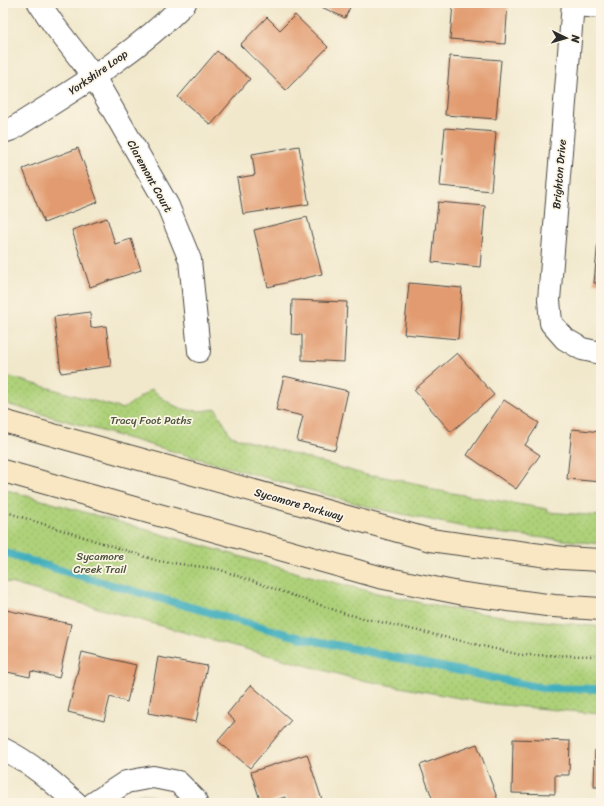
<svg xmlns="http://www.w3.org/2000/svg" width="604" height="806" font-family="Sriracha,sans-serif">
<defs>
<pattern id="park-dots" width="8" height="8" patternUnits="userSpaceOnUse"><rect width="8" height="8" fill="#aed179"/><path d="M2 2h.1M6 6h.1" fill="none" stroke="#96b469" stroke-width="1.8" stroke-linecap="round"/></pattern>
</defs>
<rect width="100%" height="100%" fill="#fcf5e5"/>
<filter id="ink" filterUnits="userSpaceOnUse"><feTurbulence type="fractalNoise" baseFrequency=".025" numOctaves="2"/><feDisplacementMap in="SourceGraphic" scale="8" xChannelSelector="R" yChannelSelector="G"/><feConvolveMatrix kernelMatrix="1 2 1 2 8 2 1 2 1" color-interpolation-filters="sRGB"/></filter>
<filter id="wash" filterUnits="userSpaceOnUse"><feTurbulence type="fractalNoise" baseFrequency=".012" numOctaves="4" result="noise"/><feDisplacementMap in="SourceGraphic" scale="16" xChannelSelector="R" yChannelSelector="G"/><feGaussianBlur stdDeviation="0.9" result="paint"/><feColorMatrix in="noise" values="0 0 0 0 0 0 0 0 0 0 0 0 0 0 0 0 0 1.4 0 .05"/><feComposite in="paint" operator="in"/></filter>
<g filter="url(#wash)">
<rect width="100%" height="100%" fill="#f1e8cc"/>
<g fill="url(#park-dots)" stroke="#6c7e52">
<path d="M 3,375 L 123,409 L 152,389 C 173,409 188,414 216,409 L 231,436 L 373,477 L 374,475 L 429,486 L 428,489 L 547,509 L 547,512 L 601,516 L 601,544 L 488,532 L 369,507 L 3,403 Z"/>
<path d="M 3,489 L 302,574 L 368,591 L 444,608 L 524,619 L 601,627 L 601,714 L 492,704 L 356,679 L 165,627 L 3,581 Z"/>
<path d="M 144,793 L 158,798 L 164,803 L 126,803 L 132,796 Z"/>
</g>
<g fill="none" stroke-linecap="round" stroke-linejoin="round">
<path stroke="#40aebd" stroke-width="8" d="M 3,552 L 63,571 L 297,637 L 542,688 L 601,689"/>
</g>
<g id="blocks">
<g fill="#e29b70">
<path d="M 313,3 L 352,3 L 345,18 Z"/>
<path d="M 453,3 L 508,3 L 505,44 L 450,39 Z"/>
<path d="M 295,15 L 328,47 L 286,90 L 240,45 L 267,17 L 280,30 Z"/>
<path d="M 217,51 L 250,79 L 211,125 L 178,97 Z"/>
<path d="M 450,56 L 501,60 L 496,119 L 445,115 Z"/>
<path d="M 445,128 L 496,132 L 491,191 L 440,186 Z"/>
<path d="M 299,146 L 309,204 L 243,214 L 237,178 L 255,175 L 252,154 Z"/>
<path d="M 78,148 L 98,202 L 44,223 L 23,169 Z"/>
<path d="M 438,202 L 485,206 L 480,267 L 432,262 Z"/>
<path d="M 307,217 L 322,274 L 268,287 L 254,230 Z"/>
<path d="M 107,218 L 115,244 L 131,239 L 141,270 L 90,287 L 72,230 Z"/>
<path d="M 600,218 L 601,218 L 601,283 L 594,283 Z"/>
<path d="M 409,283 L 462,288 L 458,339 L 404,334 Z"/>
<path d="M 292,300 L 347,302 L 344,362 L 302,360 L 302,335 L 291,334 Z"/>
<path d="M 90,312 L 91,328 L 106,326 L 111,366 L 61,373 L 54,317 Z"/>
<path d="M 457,353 L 494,395 L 451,432 L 414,390 Z"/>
<path d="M 284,376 L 348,391 L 335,450 L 297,441 L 303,416 L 276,410 Z"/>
<path d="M 504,400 L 539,423 L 525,445 L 540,455 L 516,489 L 467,455 Z"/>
<path d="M 572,429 L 601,432 L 601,482 L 567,479 Z"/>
<path d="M 6,610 L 71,624 L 59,678 L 31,671 L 30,677 L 3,671 L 3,622 Z"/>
<path d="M 82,652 L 136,665 L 127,702 L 110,697 L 104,721 L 68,712 Z"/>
<path d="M 158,657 L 207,666 L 196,722 L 148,713 Z"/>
<path d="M 251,685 L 291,720 L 250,768 L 218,741 L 235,721 L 227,714 Z"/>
<path d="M 513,739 L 570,741 L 569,775 L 555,775 L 555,794 L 512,793 Z"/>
<path d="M 477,744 L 499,803 L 460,803 L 460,802 L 456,803 L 434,803 L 420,765 Z"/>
<path d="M 595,750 L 601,750 L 601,787 L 594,787 Z"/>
<path d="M 307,754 L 322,800 L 313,803 L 287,803 L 285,797 L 267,803 L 261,803 L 251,772 Z"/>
</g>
</g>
</g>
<g filter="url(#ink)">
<use href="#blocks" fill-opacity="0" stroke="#494743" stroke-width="1"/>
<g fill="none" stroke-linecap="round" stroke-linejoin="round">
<g stroke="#494743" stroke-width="24">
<g id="street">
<path d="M 39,3 L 54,25 L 94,77 L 168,206 L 190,260 L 199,351"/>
<path d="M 573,3 L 549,300 L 551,323 L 565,339 L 582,349 L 601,353"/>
<path d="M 573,5 L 601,7"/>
<path d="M 3,132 L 12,129 C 72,91 135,54 185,3"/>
<path d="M 3,749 C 30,762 54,783 76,803"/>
<path d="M 94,803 L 126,782 L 153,777 L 178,782 L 195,799 L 196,803"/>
</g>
</g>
<g stroke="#494743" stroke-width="24">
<g id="secondary">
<path d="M 3,421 L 430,540 L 563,558 L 601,560"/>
<path d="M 3,471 L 379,577 L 464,594 L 554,606 L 601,609"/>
</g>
</g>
<path stroke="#494743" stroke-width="2.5" stroke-dasharray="1 3" stroke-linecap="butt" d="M 3,511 L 158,561 L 218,569 L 346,614 L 521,655 L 601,656"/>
<use href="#street" stroke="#fff" stroke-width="22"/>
<use href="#secondary" stroke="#f9e7c3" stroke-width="22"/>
</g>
</g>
<g text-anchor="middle" stroke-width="3.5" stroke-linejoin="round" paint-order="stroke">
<g font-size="11" fill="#2b2b2b" stroke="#fcf5e5">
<text transform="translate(98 72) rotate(-35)" y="4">Yorkshire Loop</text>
<text transform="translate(559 174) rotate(-85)" y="4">Brighton Drive</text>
<text transform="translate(150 176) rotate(61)" y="4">Claremont Court</text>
<text transform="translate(299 504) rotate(16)" y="4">Sycamore Parkway</text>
</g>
<g font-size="11" fill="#4c543e" stroke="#fcf5e5">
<text x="151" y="424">Tracy Foot Paths</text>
<text x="100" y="560">Sycamore<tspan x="100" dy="13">Creek Trail</tspan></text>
</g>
</g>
<rect width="604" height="806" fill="none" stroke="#fcf5e5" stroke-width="16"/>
<g transform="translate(566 38) rotate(95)" stroke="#fcf5e5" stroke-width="3" paint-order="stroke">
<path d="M0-3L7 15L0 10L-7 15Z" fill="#2b2b2b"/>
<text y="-6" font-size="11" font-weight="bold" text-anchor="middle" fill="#2b2b2b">N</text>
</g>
</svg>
